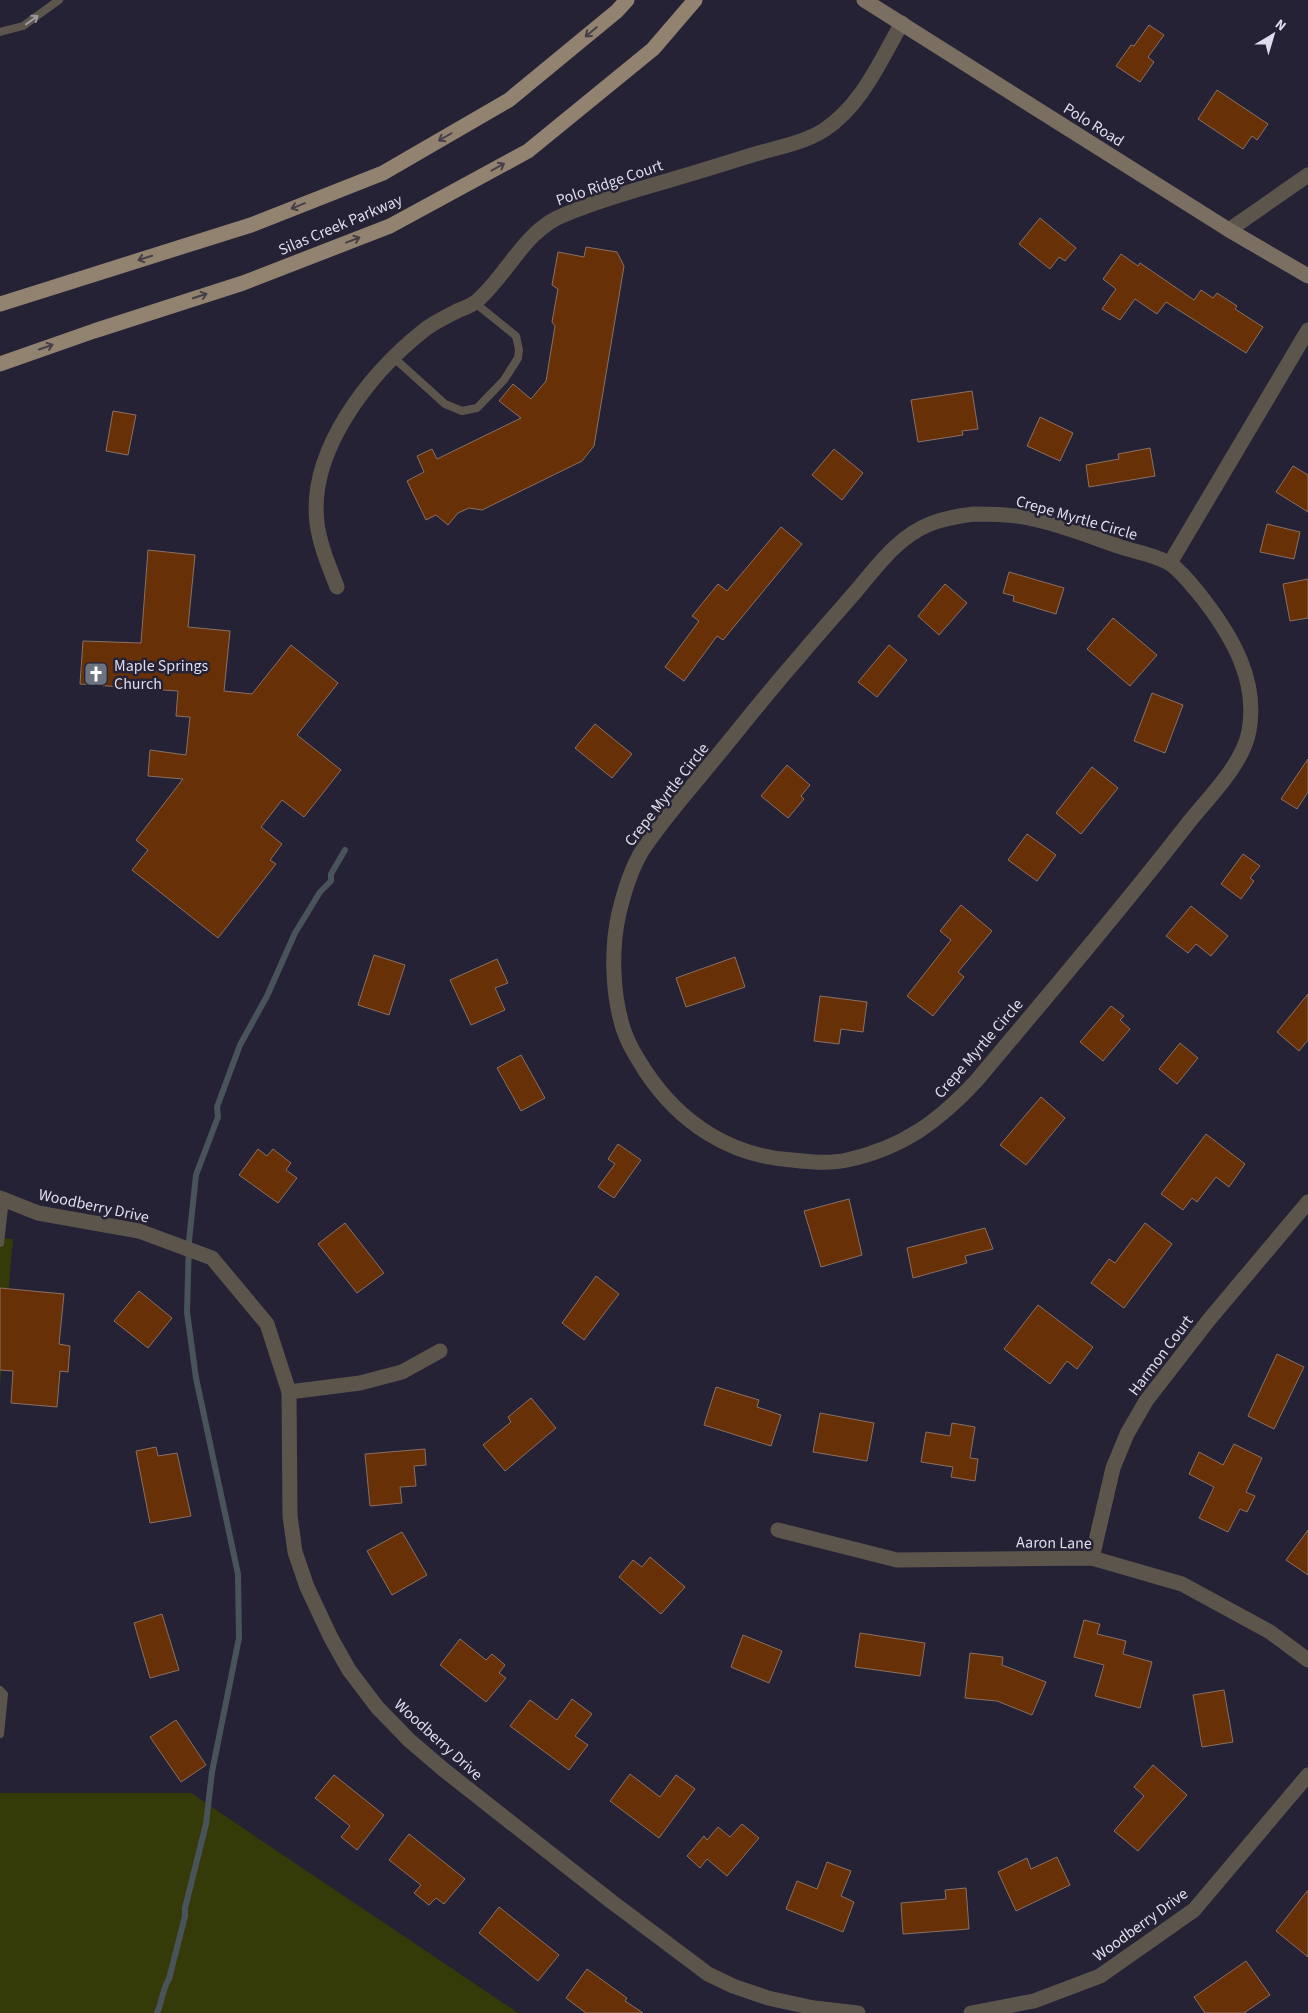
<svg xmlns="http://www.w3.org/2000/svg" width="1308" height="2013" font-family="'Source Sans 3',sans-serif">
<rect width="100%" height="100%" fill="#262236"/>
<g fill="#353a09">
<path d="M 0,1238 L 13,1239 L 0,1386 Z"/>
<path d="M 0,1793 L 191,1793 L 518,2013 L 0,2013 Z"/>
</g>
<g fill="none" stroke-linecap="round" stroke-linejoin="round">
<path stroke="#49545a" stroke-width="6" d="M 157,2013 C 162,2002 163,1987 169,1979 L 185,1916 L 185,1908 L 206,1824 L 212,1772 L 239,1638 L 238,1574 L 196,1378 L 187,1312 L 189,1241 L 196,1175 L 218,1117 L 217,1107 L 240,1045 L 267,996 L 295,933 L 320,892 L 331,881 L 331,874 L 345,850"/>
</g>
<g fill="#683007" stroke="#897062">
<path d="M 1149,25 L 1164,35 L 1148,57 L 1154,62 L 1140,82 L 1116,66 L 1131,45 L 1134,46 Z"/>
<path d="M 1217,90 L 1268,124 L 1257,140 L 1252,136 L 1243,149 L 1198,119 Z"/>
<path d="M 1040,218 L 1076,248 L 1065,261 L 1059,257 L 1050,269 L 1019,244 Z"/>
<path d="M 586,247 L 617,252 L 624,266 L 594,446 L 582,461 L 482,510 L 469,508 L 458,513 L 448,525 L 436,515 L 426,520 L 407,481 L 424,472 L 417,456 L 432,449 L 437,459 L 521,418 L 499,401 L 513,384 L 531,399 L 546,381 L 555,326 L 552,322 L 558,289 L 552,285 L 558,252 L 584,257 Z"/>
<path d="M 1121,254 L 1138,266 L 1140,263 L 1194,300 L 1201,290 L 1213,298 L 1217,293 L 1237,306 L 1235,309 L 1263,327 L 1246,353 L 1166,302 L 1157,314 L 1135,299 L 1120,320 L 1102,309 L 1116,289 L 1103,279 Z"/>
<path d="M 972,391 L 978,429 L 962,431 L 963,435 L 918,442 L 911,400 Z"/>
<path d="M 113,411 L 136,415 L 128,455 L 106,451 Z"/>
<path d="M 1040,417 L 1073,433 L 1060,461 L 1027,446 Z"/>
<path d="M 1150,448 L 1155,476 L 1089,487 L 1086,465 L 1119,459 L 1118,454 Z"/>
<path d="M 834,449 L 863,473 L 842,500 L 812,475 Z"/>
<path d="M 1293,466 L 1308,475 L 1308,512 L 1276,492 Z"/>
<path d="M 1267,524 L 1300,532 L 1294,559 L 1260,552 Z"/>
<path d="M 781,527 L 802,544 L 723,640 L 717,636 L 684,681 L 665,667 L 699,621 L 692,616 L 718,584 L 727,591 Z"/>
<path d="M 148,550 L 195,555 L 188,627 L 230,631 L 224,691 L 252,694 L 291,645 L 338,683 L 297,735 L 341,770 L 304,817 L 282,800 L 261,827 L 282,844 L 270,860 L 276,864 L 218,938 L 132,870 L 148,850 L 136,840 L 183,779 L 148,776 L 150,750 L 186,755 L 190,717 L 176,716 L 178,691 L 80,684 L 83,641 L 141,643 Z"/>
<path d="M 1009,572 L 1064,588 L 1056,614 L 1013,601 L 1014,596 L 1003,593 Z"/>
<path d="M 1308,579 L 1308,618 L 1290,621 L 1283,584 Z"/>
<path d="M 945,584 L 967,603 L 939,635 L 918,616 Z"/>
<path d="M 1113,618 L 1157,655 L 1130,686 L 1087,649 Z"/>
<path d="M 889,645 L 907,660 L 877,697 L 858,682 Z"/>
<path d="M 1152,693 L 1183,705 L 1165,753 L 1134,741 Z"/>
<path d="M 595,724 L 632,754 L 612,778 L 575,748 Z"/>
<path d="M 1308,759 L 1308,792 L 1297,809 L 1281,799 Z"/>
<path d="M 787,765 L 810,785 L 801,796 L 804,799 L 788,818 L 761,796 Z"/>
<path d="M 1092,767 L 1118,788 L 1081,834 L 1056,813 Z"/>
<path d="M 1027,834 L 1056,855 L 1037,881 L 1008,860 Z"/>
<path d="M 1243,854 L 1260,866 L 1250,878 L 1254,881 L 1241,899 L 1221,884 Z"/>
<path d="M 961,905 L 992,931 L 958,972 L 964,977 L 933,1016 L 907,996 L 951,940 L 940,931 Z"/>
<path d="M 1191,906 L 1228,936 L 1211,956 L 1196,944 L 1188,953 L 1166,936 Z"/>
<path d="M 374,955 L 405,965 L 389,1015 L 358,1005 Z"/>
<path d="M 735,957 L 745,987 L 686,1007 L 676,978 Z"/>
<path d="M 497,959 L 508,983 L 495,988 L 505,1010 L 471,1025 L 450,980 Z"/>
<path d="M 1308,994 L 1308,1040 L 1299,1051 L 1277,1032 Z"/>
<path d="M 820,996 L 867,1002 L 863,1032 L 841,1029 L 839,1044 L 814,1041 Z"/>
<path d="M 1111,1006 L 1124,1016 L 1120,1020 L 1130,1029 L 1103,1061 L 1080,1042 Z"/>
<path d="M 1180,1043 L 1198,1058 L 1177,1084 L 1159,1069 Z"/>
<path d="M 521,1055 L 545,1098 L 521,1111 L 497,1068 Z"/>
<path d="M 1041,1097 L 1065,1118 L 1026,1165 L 1000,1145 Z"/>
<path d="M 1206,1134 L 1245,1164 L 1229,1187 L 1216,1177 L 1197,1202 L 1192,1198 L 1183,1210 L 1161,1194 Z"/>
<path d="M 618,1144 L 641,1160 L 614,1198 L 598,1187 L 615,1164 L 608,1159 Z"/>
<path d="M 258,1149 L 267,1156 L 273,1149 L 291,1163 L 286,1170 L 297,1178 L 278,1203 L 239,1175 Z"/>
<path d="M 849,1199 L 862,1255 L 821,1267 L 804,1211 Z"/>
<path d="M 345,1223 L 384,1273 L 357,1293 L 318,1244 Z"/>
<path d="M 1145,1223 L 1172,1244 L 1124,1308 L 1091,1283 L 1109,1259 L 1115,1263 Z"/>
<path d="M 985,1228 L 993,1249 L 965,1256 L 967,1263 L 913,1278 L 907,1248 Z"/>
<path d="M 596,1276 L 619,1294 L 584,1340 L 562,1323 Z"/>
<path d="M 0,1288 L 64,1294 L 59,1344 L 70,1346 L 68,1372 L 60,1371 L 57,1407 L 11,1403 L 13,1371 L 0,1370 Z"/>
<path d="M 139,1291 L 172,1318 L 148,1348 L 114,1321 Z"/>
<path d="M 1038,1305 L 1093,1347 L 1077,1369 L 1067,1361 L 1050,1384 L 1004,1349 Z"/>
<path d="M 1277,1354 L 1304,1367 L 1274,1429 L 1248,1416 Z"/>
<path d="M 716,1387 L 759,1400 L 757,1407 L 781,1415 L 771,1446 L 704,1425 Z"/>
<path d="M 531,1398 L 556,1428 L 505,1471 L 483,1445 L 511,1422 L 508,1417 Z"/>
<path d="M 820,1413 L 874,1423 L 867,1461 L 813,1452 Z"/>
<path d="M 952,1423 L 975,1427 L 970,1458 L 978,1459 L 975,1481 L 951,1477 L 953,1467 L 921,1462 L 926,1432 L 950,1436 Z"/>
<path d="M 1234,1444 L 1262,1458 L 1246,1492 L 1255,1496 L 1247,1512 L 1240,1509 L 1228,1532 L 1199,1518 L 1214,1487 L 1189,1474 L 1199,1452 L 1223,1465 Z"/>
<path d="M 156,1447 L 158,1456 L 177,1453 L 191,1516 L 150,1523 L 136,1451 Z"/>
<path d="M 425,1449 L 426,1465 L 414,1466 L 416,1486 L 400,1487 L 402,1503 L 370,1506 L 365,1454 Z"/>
<path d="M 1308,1530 L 1308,1575 L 1286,1560 Z"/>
<path d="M 402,1532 L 427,1575 L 392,1595 L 367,1551 Z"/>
<path d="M 650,1557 L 685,1587 L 661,1614 L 619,1577 L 633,1560 L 642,1567 Z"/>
<path d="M 162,1614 L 179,1670 L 150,1678 L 134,1623 Z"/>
<path d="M 1084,1620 L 1100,1624 L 1097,1634 L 1126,1641 L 1123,1654 L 1152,1662 L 1140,1708 L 1095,1696 L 1104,1665 L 1074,1657 Z"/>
<path d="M 860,1633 L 925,1643 L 920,1676 L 855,1667 Z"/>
<path d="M 743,1635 L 782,1651 L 769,1683 L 731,1667 Z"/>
<path d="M 460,1639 L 486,1660 L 492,1654 L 505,1665 L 499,1673 L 506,1678 L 486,1702 L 440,1665 Z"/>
<path d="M 970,1653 L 1003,1657 L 1002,1665 L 1046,1682 L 1032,1715 L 997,1701 L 965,1698 Z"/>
<path d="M 1224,1690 L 1233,1742 L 1202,1747 L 1193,1695 Z"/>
<path d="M 572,1699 L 592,1714 L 575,1736 L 588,1745 L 569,1770 L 510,1726 L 530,1700 L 557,1720 Z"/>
<path d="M 176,1720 L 206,1765 L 181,1782 L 150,1737 Z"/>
<path d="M 1153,1765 L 1187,1795 L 1138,1851 L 1114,1831 L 1144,1796 L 1134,1787 Z"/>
<path d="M 630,1774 L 660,1797 L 676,1775 L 695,1789 L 659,1838 L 610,1801 Z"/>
<path d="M 334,1775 L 384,1815 L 357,1850 L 341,1837 L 350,1826 L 315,1798 Z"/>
<path d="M 742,1824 L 759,1838 L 727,1876 L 707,1859 L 700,1868 L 687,1856 L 704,1836 L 707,1840 L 718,1827 L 730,1837 Z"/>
<path d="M 409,1834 L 465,1879 L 444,1904 L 436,1898 L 429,1905 L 414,1893 L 421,1885 L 389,1860 Z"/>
<path d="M 1057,1857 L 1070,1885 L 1016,1911 L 998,1872 L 1027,1858 L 1031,1869 Z"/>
<path d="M 827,1862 L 851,1871 L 841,1896 L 854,1902 L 843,1932 L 786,1909 L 797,1881 L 817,1889 Z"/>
<path d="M 966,1888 L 969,1929 L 903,1934 L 901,1903 L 946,1899 L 945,1890 Z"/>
<path d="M 1308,1890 L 1308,1957 L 1276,1931 Z"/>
<path d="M 499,1907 L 559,1955 L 538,1981 L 479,1933 Z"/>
<path d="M 1246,1961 L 1270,1995 L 1244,2013 L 1205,2013 L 1194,1997 Z"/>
<path d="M 587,1969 L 627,1998 L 625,2001 L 643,2013 L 586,2013 L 566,1998 Z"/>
</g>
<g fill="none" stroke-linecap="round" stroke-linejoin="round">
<g stroke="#5c554c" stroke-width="8">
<path d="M 0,32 L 23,26 L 59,0"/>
<path d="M 393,357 L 445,404 L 462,411 L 477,408 L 504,380 L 518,358 L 519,350 L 516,336 L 475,303"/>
<path d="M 0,1243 L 5,1199"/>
<path d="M 0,1690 L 4,1694 L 0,1734"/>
</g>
<g stroke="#5c554c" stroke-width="15">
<path d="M 1229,230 L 1308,175"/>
<path d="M 974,514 C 992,514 1010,514 1028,518 C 1060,524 1091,537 1121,547 C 1136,552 1155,555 1169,563 C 1178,568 1197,591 1204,600 C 1233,638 1258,681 1249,731 C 1243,764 1209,797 1189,822 C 1121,910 1048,995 977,1080 C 939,1121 903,1148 847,1160 C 830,1164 810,1162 792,1160 C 730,1156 680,1123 646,1072 C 637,1058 628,1044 623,1028 C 612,993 611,948 619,913 C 624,892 631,869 642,851 C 661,822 685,795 707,768 C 738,731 767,693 799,657 C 818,634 838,612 857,590 C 878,565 899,536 930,524 C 944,518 959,516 974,514 Z"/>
<path d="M 1170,563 L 1308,330"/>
<path d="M 337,587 C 329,566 320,546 317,523 C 308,451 369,374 423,331 C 432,323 446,317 457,311 C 464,308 471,306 477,301 C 506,276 522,236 557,218 C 585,205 616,196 646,187 C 681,177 717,166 752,155 C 775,148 804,143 824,130 C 862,105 880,61 902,23"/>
<path d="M 0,1198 L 38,1213 L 139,1231 L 212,1258 L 267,1324 L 289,1392 L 290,1516 L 295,1552 L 307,1587 L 331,1638 L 349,1670 L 377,1707 L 409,1740 L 444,1770 L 612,1902 L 708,1974 L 733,1986 L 768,1998 L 814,2008 L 858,2013"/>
<path d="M 289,1392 L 360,1383 L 402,1372 L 440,1351"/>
<path d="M 778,1530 L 897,1560 L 1092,1558 L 1182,1584 L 1270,1632 L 1308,1660"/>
<path d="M 1092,1558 L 1113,1468 L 1127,1434 L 1146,1401 L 1208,1321 L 1308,1202"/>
<path d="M 971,2013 L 1034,2001 L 1100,1976 L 1194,1910 L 1308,1775"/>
</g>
<path stroke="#7a6f61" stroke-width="15" d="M 864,0 L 1229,230 L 1308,276"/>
<g stroke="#928371" stroke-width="15">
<path d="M 0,304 L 251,225 L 383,173 L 509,100 L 617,11 L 627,0"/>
<path d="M 0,364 L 94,331 L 243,283 L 390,226 L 528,151 L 653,49 L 695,0"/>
</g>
</g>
<defs><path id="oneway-shaft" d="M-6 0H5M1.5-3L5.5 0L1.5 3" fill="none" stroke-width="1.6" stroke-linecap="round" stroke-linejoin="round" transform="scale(1.25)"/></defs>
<use stroke="#9e999c" href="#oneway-shaft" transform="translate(32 20) rotate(-36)"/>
<g stroke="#463f48">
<use href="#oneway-shaft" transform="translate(591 32) rotate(140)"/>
<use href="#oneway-shaft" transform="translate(445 137) rotate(150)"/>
<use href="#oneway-shaft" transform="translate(498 167) rotate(-29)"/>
<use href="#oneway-shaft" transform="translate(298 206) rotate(158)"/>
<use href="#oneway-shaft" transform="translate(353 240) rotate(-21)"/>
<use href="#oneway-shaft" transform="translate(145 258) rotate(163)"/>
<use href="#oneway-shaft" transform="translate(200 296) rotate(-18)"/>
<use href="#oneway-shaft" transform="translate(46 347) rotate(-19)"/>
</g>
<defs>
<g id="church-square" transform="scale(1.25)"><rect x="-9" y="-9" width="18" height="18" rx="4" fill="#6b7280" stroke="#262236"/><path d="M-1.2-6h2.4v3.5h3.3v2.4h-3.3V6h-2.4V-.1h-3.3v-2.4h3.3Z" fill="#fff"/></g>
</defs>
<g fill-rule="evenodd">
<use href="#church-square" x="96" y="674"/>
</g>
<g text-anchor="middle" stroke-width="5" stroke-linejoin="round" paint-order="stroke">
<g font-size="16" fill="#dfddeb" stroke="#262236">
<text transform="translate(1094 124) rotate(32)" y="6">Polo Road</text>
<text transform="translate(609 182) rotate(-19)" y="6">Polo Ridge Court</text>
<text transform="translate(340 224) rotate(-23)" y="6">Silas Creek Parkway</text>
<text transform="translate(1077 517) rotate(16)" y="6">Crepe Myrtle Circle</text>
<text transform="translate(666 794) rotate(-52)" y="6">Crepe Myrtle Circle</text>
<text transform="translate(978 1048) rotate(-49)" y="6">Crepe Myrtle Circle</text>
<text transform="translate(94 1205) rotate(12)" y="6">Woodberry Drive</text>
<text transform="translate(1160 1355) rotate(-53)" y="6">Harmon Court</text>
<text transform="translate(1054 1542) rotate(1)" y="6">Aaron Lane</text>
<text transform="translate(439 1739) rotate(42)" y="6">Woodberry Drive</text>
<text transform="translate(1140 1924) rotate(-36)" y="6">Woodberry Drive</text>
</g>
<g font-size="16" fill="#dfddeb" stroke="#262236" text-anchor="start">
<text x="114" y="671">Maple Springs<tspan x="114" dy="18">Church</tspan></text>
</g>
</g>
<g transform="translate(1273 35) rotate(38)" stroke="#262236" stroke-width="4" paint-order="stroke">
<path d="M0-4L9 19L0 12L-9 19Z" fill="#dfddeb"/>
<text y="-8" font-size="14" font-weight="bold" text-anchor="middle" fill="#dfddeb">N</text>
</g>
</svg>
